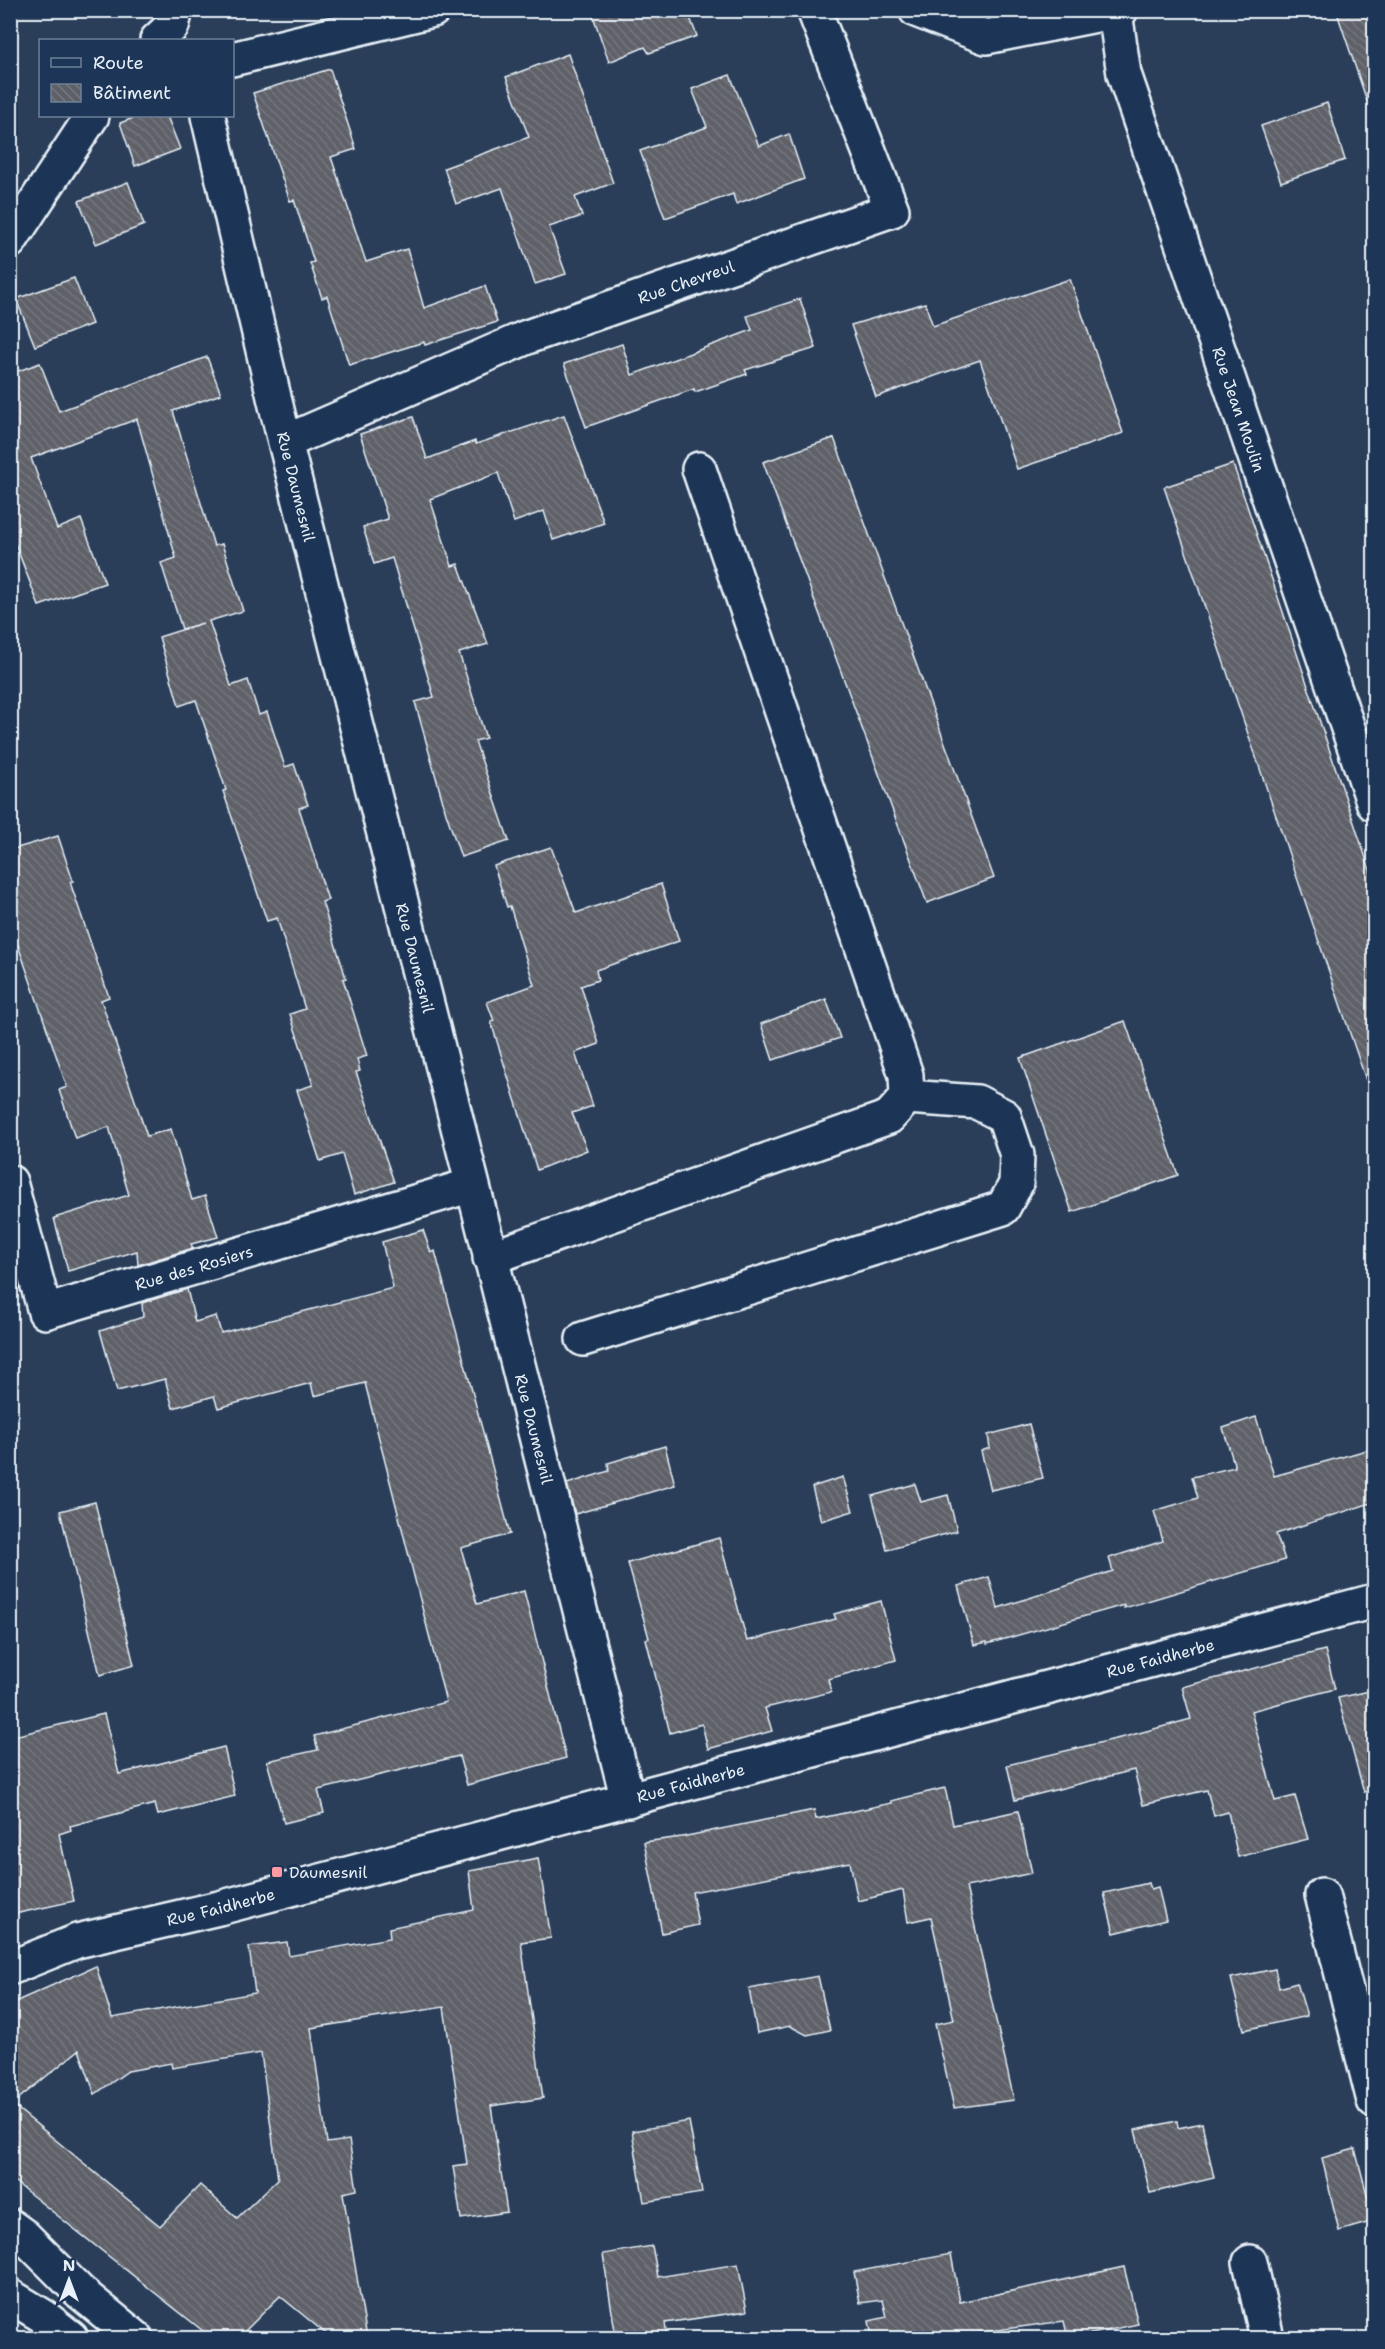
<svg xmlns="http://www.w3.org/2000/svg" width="1385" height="2349" font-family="'Shantell Sans',sans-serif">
<defs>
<pattern id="building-back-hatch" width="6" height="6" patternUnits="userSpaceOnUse" patternTransform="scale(1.5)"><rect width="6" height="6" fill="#5e6068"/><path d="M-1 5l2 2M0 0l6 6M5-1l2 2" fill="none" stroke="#75777e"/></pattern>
</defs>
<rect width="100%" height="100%" fill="#2a3e5a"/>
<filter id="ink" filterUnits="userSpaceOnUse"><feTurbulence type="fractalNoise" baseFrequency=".0167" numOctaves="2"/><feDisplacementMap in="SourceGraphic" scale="12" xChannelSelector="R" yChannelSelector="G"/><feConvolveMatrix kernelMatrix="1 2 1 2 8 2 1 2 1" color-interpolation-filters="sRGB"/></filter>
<g filter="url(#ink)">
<g fill="url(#building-back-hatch)" stroke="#e8f1f8" stroke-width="1.5" fill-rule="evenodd">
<path d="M 591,10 L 687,10 L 697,36 L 649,53 L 645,47 L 609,62 Z"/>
<path d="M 1336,10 L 1374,10 L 1374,106 L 1369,107 Z"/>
<path d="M 568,54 L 613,183 L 575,197 L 582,216 L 549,227 L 566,274 L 535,284 L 502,188 L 456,204 L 444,168 L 529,137 L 506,77 Z"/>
<path d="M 330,69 L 356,149 L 331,157 L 366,262 L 407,249 L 424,308 L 485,286 L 497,322 L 425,345 L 424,342 L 349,365 L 327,296 L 322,298 L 310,263 L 314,262 L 294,200 L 290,201 L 253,93 Z"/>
<path d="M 730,75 L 759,146 L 789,134 L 804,179 L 736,204 L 733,194 L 665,218 L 640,151 L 707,127 L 692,89 Z"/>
<path d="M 1327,103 L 1345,160 L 1281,182 L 1261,126 Z"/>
<path d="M 139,116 L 167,116 L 180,149 L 135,166 L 120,123 Z"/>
<path d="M 128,182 L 144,225 L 96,244 L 79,201 Z"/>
<path d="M 74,278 L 92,324 L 35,346 L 16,299 Z"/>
<path d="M 1070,279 L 1123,433 L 1017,469 L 980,360 L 876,397 L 851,325 L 925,303 L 933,326 Z"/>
<path d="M 800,299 L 816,348 L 745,370 L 747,374 L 695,392 L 694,389 L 586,427 L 564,364 L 622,344 L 632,375 L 752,330 L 747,316 Z"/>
<path d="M 207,357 L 221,394 L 173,411 L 214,546 L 222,544 L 243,611 L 209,621 L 231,686 L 248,680 L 259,715 L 267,712 L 285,767 L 294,764 L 308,805 L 299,808 L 328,900 L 322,902 L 346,978 L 343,979 L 367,1056 L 357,1059 L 360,1071 L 356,1072 L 394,1182 L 354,1195 L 342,1154 L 320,1161 L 297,1090 L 313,1085 L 290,1014 L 305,1009 L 277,918 L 267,921 L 223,791 L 226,790 L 196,700 L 179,706 L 159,637 L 203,623 L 182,629 L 161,563 L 176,558 L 137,419 L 31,458 L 57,529 L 81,519 L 105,583 L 39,606 L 10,530 L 10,374 L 40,363 L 59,411 Z"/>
<path d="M 564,415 L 604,523 L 553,540 L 544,511 L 514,522 L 498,473 L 430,499 L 452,566 L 458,564 L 488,644 L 459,653 L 486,738 L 475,741 L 509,841 L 461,857 L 446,813 L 415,702 L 434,697 L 392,558 L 374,564 L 363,527 L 388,519 L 360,434 L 413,417 L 427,459 L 475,441 L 476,444 Z"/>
<path d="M 834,438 L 994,878 L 927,903 L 763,462 Z"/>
<path d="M 1233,464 L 1374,882 L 1374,1088 L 1369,1089 L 1164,487 Z"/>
<path d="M 58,836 L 73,881 L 70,882 L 109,997 L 101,1000 L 147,1136 L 171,1129 L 192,1200 L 205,1196 L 218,1237 L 191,1244 L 193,1248 L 138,1265 L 137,1251 L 68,1271 L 54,1218 L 129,1195 L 109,1127 L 75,1138 L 59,1090 L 67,1087 L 10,922 L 10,850 Z"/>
<path d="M 551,847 L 576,913 L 661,884 L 679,941 L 596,970 L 598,980 L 581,986 L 599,1044 L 575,1053 L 593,1106 L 572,1113 L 587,1150 L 537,1170 L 491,1022 L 494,1021 L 487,1002 L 534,985 L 510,906 L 507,907 L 494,866 Z"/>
<path d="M 826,999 L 840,1038 L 773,1060 L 761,1024 Z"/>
<path d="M 1125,1021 L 1178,1175 L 1072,1212 L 1020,1058 Z"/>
<path d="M 423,1230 L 431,1253 L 435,1251 L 510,1534 L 461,1548 L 477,1604 L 524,1591 L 566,1758 L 467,1785 L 459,1756 L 318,1790 L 324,1813 L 284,1823 L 267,1761 L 318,1750 L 314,1736 L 446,1702 L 365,1383 L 314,1396 L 311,1383 L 218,1408 L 214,1396 L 173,1408 L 165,1379 L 117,1391 L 100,1331 L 143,1317 L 142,1303 L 187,1289 L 195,1322 L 216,1316 L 221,1333 L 393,1288 L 382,1242 Z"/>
<path d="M 1256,1417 L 1274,1476 L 1374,1448 L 1374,1502 L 1276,1534 L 1285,1560 L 1124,1608 L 1124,1605 L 987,1644 L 987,1642 L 974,1645 L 958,1586 L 989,1577 L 998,1608 L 1113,1571 L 1109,1558 L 1163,1541 L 1154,1511 L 1198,1498 L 1192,1477 L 1235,1467 L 1223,1428 Z"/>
<path d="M 1029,1424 L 1043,1478 L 991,1490 L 981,1451 L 990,1448 L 988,1435 Z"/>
<path d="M 665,1446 L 675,1485 L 575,1514 L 567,1484 L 609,1471 L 608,1463 Z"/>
<path d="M 843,1477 L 853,1511 L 821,1521 L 812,1487 Z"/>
<path d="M 915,1484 L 921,1502 L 948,1495 L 957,1531 L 887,1550 L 872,1496 Z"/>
<path d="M 95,1502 L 134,1665 L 100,1675 L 60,1511 Z"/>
<path d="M 719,1538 L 747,1641 L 836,1619 L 834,1614 L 881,1601 L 896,1660 L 828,1679 L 831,1692 L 765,1708 L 772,1731 L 708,1749 L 702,1724 L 670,1733 L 646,1639 L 649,1638 L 628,1563 Z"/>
<path d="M 1325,1650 L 1335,1689 L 1251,1711 L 1275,1801 L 1295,1796 L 1308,1839 L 1238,1857 L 1228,1812 L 1214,1816 L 1207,1790 L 1143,1805 L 1134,1770 L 1015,1800 L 1007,1765 L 1128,1736 L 1191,1719 L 1182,1687 Z"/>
<path d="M 1374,1690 L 1374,1791 L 1364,1792 L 1338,1698 Z"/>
<path d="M 104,1714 L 119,1774 L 224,1747 L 235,1796 L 158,1815 L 155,1804 L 70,1826 L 71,1830 L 59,1834 L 74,1901 L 10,1915 L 10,1737 Z"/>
<path d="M 945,1788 L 953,1825 L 1018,1811 L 1032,1873 L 966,1887 L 1014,2100 L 954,2108 L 935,2024 L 954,2020 L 931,1917 L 908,1922 L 903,1890 L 858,1901 L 850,1862 L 692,1892 L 698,1925 L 662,1933 L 644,1842 L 682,1837 L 814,1810 L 816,1819 L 892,1803 L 891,1801 Z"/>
<path d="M 538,1858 L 551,1938 L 521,1942 L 543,2098 L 491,2106 L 507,2212 L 461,2219 L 453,2166 L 467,2164 L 444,2007 L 311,2028 L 327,2143 L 349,2140 L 357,2190 L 343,2193 L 367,2338 L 331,2338 L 280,2296 L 238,2338 L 212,2338 L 10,2178 L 10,2004 L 96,1966 L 112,2018 L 255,1993 L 249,1947 L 287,1942 L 289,1956 L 390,1938 L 389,1928 L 474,1910 L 469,1871 ZM 79,2050 L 95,2094 L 128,2071 L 171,2063 L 172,2068 L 261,2053 L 278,2179 L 237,2218 L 200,2185 L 160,2226 L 12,2104 Z"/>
<path d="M 1149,1883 L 1151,1889 L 1158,1887 L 1166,1920 L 1114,1933 L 1104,1893 Z"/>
<path d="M 1275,1969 L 1279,1988 L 1297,1983 L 1307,2016 L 1244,2030 L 1231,1978 Z"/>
<path d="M 818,1976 L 830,2030 L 807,2035 L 790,2026 L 757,2033 L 749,1989 Z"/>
<path d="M 689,2121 L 702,2193 L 644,2202 L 632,2131 Z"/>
<path d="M 1177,2121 L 1178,2128 L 1202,2123 L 1214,2178 L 1150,2193 L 1135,2130 Z"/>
<path d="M 1355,2149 L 1374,2221 L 1339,2231 L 1322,2158 Z"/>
<path d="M 652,2246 L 658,2277 L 738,2264 L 747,2311 L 665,2323 L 667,2338 L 616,2338 L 603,2254 Z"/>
<path d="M 951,2254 L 960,2302 L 1124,2267 L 1138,2324 L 1073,2338 L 1068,2338 L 1064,2321 L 961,2335 L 962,2338 L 872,2338 L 869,2321 L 887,2317 L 883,2300 L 860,2303 L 854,2272 Z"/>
</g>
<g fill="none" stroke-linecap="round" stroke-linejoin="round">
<g stroke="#e8f1f8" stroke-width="38">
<g id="minor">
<path d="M 916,10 L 986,37 L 1121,10"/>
<path id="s1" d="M 1115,12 L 1124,74 L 1374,804"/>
<path d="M 157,40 L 172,26 L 176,10"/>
<path d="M 232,59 L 433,10"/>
<path id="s2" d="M 208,116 L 278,414 L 628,1800"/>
<path d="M 10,241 L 92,116"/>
<path id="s3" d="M 285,442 L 527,337 L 892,210 L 814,10"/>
<path id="s4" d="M 10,1182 L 45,1312 L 472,1185"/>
<path d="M 490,1258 L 889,1117 L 907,1097 L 906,1075 L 699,469"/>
<path d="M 583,1339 L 1003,1208 L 1016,1184 L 1017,1155 L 1004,1116 L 977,1102 L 907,1097"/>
<path d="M 1322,1895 L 1374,2101"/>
<path id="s5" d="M 10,1968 L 77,1941 L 219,1908 L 1374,1601"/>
<path d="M 1250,2262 L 1267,2338"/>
</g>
</g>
<g stroke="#e8f1f8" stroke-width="38">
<g id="major">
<path d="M 10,2226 L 24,2236 L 80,2292 L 136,2338"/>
<path d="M 10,2296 L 43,2316 L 71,2338"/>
</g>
</g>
<use href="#minor" stroke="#1d3557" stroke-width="33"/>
<use href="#major" stroke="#1d3557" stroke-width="33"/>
</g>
</g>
<rect fill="#ff9aa2" stroke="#1d3557" stroke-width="2" x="271" y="1866" width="12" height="12" rx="3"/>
<g text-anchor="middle" stroke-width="6" stroke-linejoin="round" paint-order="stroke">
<g font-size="16" fill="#e8f1f8" stroke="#1d3557">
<text dy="6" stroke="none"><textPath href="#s3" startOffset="432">Rue Chevreul</textPath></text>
<text dy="6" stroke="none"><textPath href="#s1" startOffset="417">Rue Jean Moulin</textPath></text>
<text dy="6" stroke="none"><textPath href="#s2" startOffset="381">Rue Daumesnil</textPath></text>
<text dy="6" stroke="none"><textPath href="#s2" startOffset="867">Rue Daumesnil</textPath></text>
<text dy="6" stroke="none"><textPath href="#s4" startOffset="290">Rue des Rosiers</textPath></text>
<text dy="6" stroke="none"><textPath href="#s2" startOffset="1353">Rue Daumesnil</textPath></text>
<text dy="6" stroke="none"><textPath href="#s5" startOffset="1192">Rue Faidherbe</textPath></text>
<text dy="6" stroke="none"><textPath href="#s5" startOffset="706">Rue Faidherbe</textPath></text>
<text dy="6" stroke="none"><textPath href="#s5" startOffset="220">Rue Faidherbe</textPath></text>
</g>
<g font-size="16" fill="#e8f1f8" stroke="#1d3557" text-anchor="start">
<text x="289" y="1878">Daumesnil</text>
</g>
</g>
<rect width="1385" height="2349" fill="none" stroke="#1d3557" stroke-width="36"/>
<rect x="18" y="18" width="1349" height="2313" fill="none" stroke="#e8f1f8" stroke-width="2" filter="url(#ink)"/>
<rect x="39" y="39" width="195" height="78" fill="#1d3557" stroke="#6e8097" stroke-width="1.5"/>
<rect x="51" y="58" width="30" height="9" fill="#1d3557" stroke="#6e8097" stroke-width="1.5"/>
<text x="93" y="69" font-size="18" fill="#e8f1f8">Route</text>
<rect x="51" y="84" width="30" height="18" fill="url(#building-back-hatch)" stroke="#6e8097" stroke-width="1.5"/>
<text x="93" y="99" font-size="18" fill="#e8f1f8">Bâtiment</text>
<g transform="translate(69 2280)" stroke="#1d3557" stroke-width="4.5" paint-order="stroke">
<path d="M0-4.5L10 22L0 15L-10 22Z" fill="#e8f1f8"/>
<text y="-9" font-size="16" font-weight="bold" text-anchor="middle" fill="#e8f1f8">N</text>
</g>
</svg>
